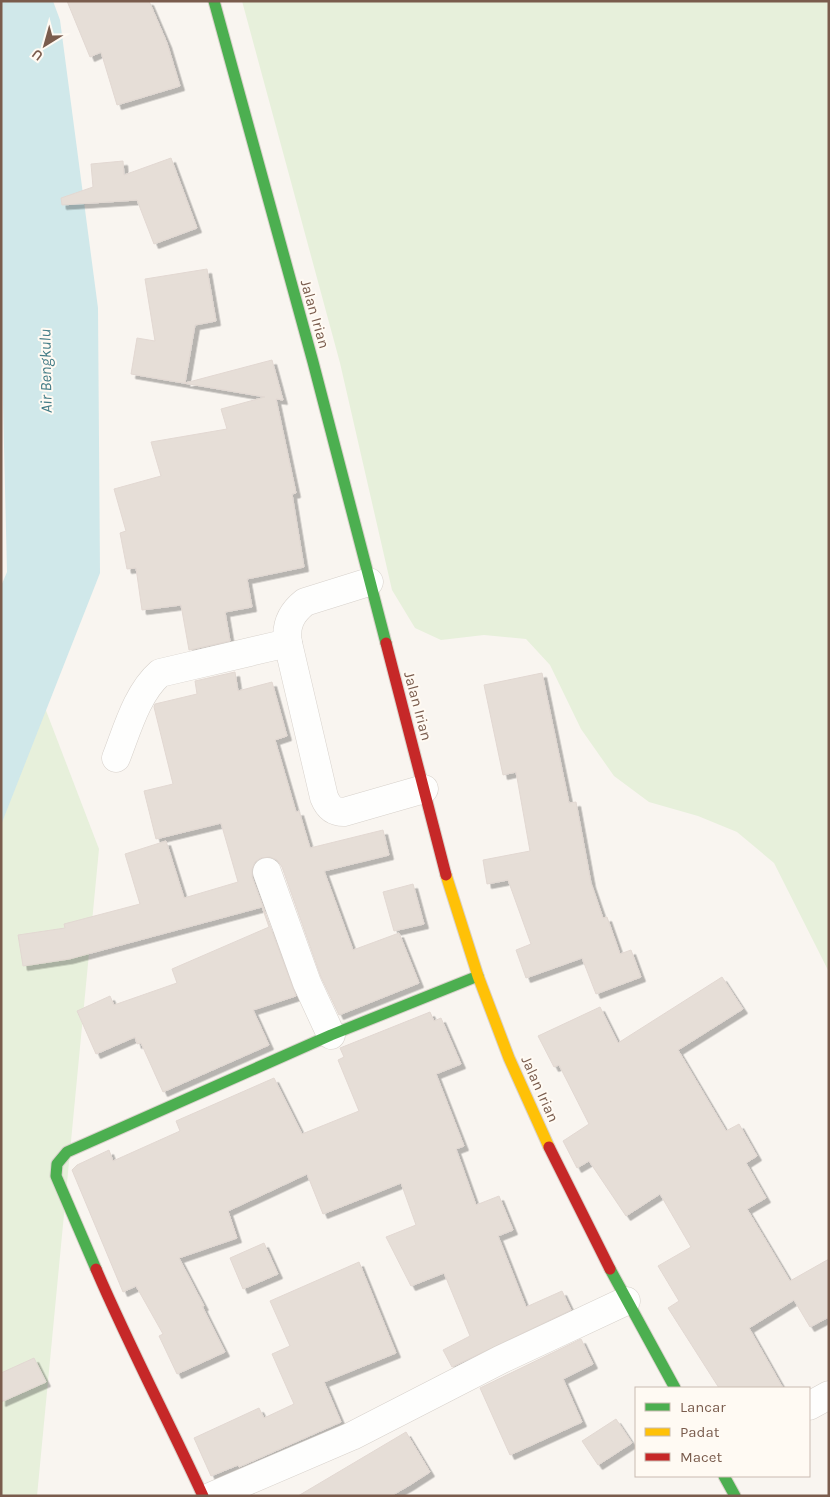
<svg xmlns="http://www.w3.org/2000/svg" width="830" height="1497" font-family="Karla,sans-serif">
<defs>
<filter id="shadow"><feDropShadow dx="4.5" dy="4.5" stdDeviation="0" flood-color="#0004"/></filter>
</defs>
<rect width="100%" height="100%" fill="#f9f5f0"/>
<g fill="#e7f0db">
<path d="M 242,1 L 829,1 L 829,972 L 774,863 L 737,832 L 698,816 L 649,802 L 614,776 L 581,729 L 550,665 L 526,639 L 484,635 L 441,640 L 415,628 L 392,590 L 340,363 Z"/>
<path d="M 1,593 L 99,849 L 37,1496 L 1,1496 Z"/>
</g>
<path fill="#d0e8ea" d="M 1,1 L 53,1 L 60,20 L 98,308 L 100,573 L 1,825 L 1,586 L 7,572 L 1,320 Z"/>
<g fill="#e6ded7" stroke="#e2d8d2" filter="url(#shadow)">
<path d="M 67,1 L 149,1 L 167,43 L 180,86 L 117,105 L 101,52 L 90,57 Z"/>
<path d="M 171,158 L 197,228 L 154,244 L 137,200 L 62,205 L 61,198 L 93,187 L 91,164 L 123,161 L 124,175 Z"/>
<path d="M 207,269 L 216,321 L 195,325 L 185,383 L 272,360 L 283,400 L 276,399 L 296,493 L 292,494 L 304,567 L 247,579 L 252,607 L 225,612 L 230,641 L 189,650 L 181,605 L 142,610 L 136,568 L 127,569 L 120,533 L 126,531 L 114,489 L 161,476 L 151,442 L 227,429 L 221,409 L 265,397 L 131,374 L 137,338 L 155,341 L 145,279 Z"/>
<path d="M 235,672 L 238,691 L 272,682 L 287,736 L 275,740 L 296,812 L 299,811 L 310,848 L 383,830 L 389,855 L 324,871 L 353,950 L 399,933 L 419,983 L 339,1015 L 321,977 L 282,867 L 277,860 L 270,857 L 261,858 L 255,862 L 252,869 L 252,877 L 296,996 L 253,1010 L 269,1045 L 163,1092 L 141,1043 L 137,1044 L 135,1037 L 96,1054 L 77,1011 L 110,996 L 114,1005 L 177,983 L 172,969 L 269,927 L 262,907 L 69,959 L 23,966 L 18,935 L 65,928 L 64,924 L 140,904 L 125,854 L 166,841 L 184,898 L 238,882 L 221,823 L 156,839 L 144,791 L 173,784 L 154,707 L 155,704 L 197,694 L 195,681 Z"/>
<path d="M 542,673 L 569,803 L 576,802 L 591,883 L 603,918 L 607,917 L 620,954 L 631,950 L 641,977 L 596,994 L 582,958 L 526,978 L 516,950 L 531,944 L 508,880 L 487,884 L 483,860 L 530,851 L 516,772 L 503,775 L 484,685 Z"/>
<path d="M 413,884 L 424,924 L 394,931 L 383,892 Z"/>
<path d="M 722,977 L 743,1009 L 678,1050 L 726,1131 L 739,1124 L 757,1156 L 746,1163 L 766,1198 L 747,1209 L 790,1281 L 829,1259 L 829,1317 L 810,1327 L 794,1300 L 749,1328 L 783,1388 L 719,1388 L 668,1308 L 679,1301 L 658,1266 L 691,1247 L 660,1194 L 626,1216 L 589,1161 L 577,1168 L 563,1141 L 589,1124 L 559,1065 L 554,1067 L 538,1036 L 600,1007 L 618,1043 Z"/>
<path d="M 430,1012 L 434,1021 L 441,1018 L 461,1064 L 436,1074 L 464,1146 L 456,1149 L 476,1205 L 499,1196 L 513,1230 L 498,1236 L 526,1307 L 562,1291 L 571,1310 L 452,1367 L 443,1350 L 470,1336 L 444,1273 L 411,1286 L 386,1237 L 416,1225 L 401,1183 L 323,1214 L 307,1174 L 228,1211 L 237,1238 L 179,1258 L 204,1306 L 202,1306 L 225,1352 L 177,1374 L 159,1336 L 163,1334 L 136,1286 L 123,1292 L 72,1170 L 77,1165 L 109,1150 L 113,1161 L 180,1131 L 176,1121 L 274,1078 L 302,1134 L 359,1111 L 338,1060 L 344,1057 L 340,1048 Z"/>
<path d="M 264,1243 L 278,1274 L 243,1289 L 230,1258 Z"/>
<path d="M 359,1262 L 396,1353 L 324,1382 L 341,1422 L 239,1467 L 238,1465 L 211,1476 L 194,1438 L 259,1408 L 264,1418 L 294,1404 L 272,1354 L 290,1346 L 270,1301 Z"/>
<path d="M 581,1339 L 593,1364 L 563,1379 L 582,1422 L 510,1455 L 480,1388 Z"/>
<path d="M 34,1358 L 46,1382 L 1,1402 L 1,1373 Z"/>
<path d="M 616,1419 L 632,1443 L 598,1465 L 582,1441 Z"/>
<path d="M 406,1432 L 430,1472 L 410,1485 L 391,1496 L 298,1496 Z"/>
</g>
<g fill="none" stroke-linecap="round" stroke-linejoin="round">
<g stroke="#d7d1cb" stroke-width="29">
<g id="street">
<path d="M 369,582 L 305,602 C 291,613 285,625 288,643 L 324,797 C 328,807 333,812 344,812 L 424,789"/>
<path d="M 116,758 C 127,730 137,693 160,673 L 288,643"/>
<path d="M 267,872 L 307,983 L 331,1035"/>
<path d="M 809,1406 L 829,1395"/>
<path d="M 212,1496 L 352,1436 L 500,1360 L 626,1301"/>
</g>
</g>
<g stroke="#d9d2cb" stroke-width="13">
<g id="fast">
<path d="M 214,1 L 313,362 L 386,643"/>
<path d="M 96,1269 L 56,1176 L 57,1164 L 67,1152 L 331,1035 L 478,976"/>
<path d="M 610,1269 L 675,1388"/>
<path d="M 724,1476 L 735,1496"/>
</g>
</g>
<g stroke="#d9d2cb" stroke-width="13">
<path id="slow" d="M 446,875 L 478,976 L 509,1058 L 549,1147"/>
</g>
<g stroke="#d9d2cb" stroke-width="13">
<g id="jam">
<path d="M 386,643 L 446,875"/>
<path d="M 549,1147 L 610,1269"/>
<path d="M 96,1269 C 129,1346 168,1420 203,1496"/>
</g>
</g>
<use href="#street" stroke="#fefefd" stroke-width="28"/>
<use href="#fast" stroke="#4caf50" stroke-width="11"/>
<use href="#slow" stroke="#ffc107" stroke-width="11"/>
<use href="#jam" stroke="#c62828" stroke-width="11"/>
</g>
<g text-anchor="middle" stroke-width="4" stroke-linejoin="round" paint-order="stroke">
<g font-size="15" fill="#7a5c4d" stroke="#fffaf3">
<text transform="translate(315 314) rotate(74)" y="5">Jalan Irian</text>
<text transform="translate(418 706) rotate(75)" y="5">Jalan Irian</text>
<text transform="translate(540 1089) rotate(66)" y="5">Jalan Irian</text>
</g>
<g font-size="16" font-style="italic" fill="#437c86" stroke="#fffaf3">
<text transform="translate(45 371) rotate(-91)" y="6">Air Bengkulu</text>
</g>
</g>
<rect width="830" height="1497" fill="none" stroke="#7a5c4d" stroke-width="5"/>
<rect x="635" y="1387" width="175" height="90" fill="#fffaf3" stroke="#cabbb1"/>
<rect x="645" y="1403" width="25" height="8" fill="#4caf50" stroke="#cabbb1"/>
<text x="680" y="1412" font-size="15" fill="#7a5c4d">Lancar</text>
<rect x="645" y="1428" width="25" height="8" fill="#ffc107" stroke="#cabbb1"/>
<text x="680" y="1437" font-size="15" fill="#7a5c4d">Padat</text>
<rect x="645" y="1453" width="25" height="8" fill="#c62828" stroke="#cabbb1"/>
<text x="680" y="1462" font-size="15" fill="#7a5c4d">Macet</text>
<g transform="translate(45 45) rotate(217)" stroke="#fffaf3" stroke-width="4" paint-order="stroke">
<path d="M0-4L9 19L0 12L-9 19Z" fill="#7a5c4d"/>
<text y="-8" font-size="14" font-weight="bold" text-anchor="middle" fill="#7a5c4d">U</text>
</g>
</svg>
